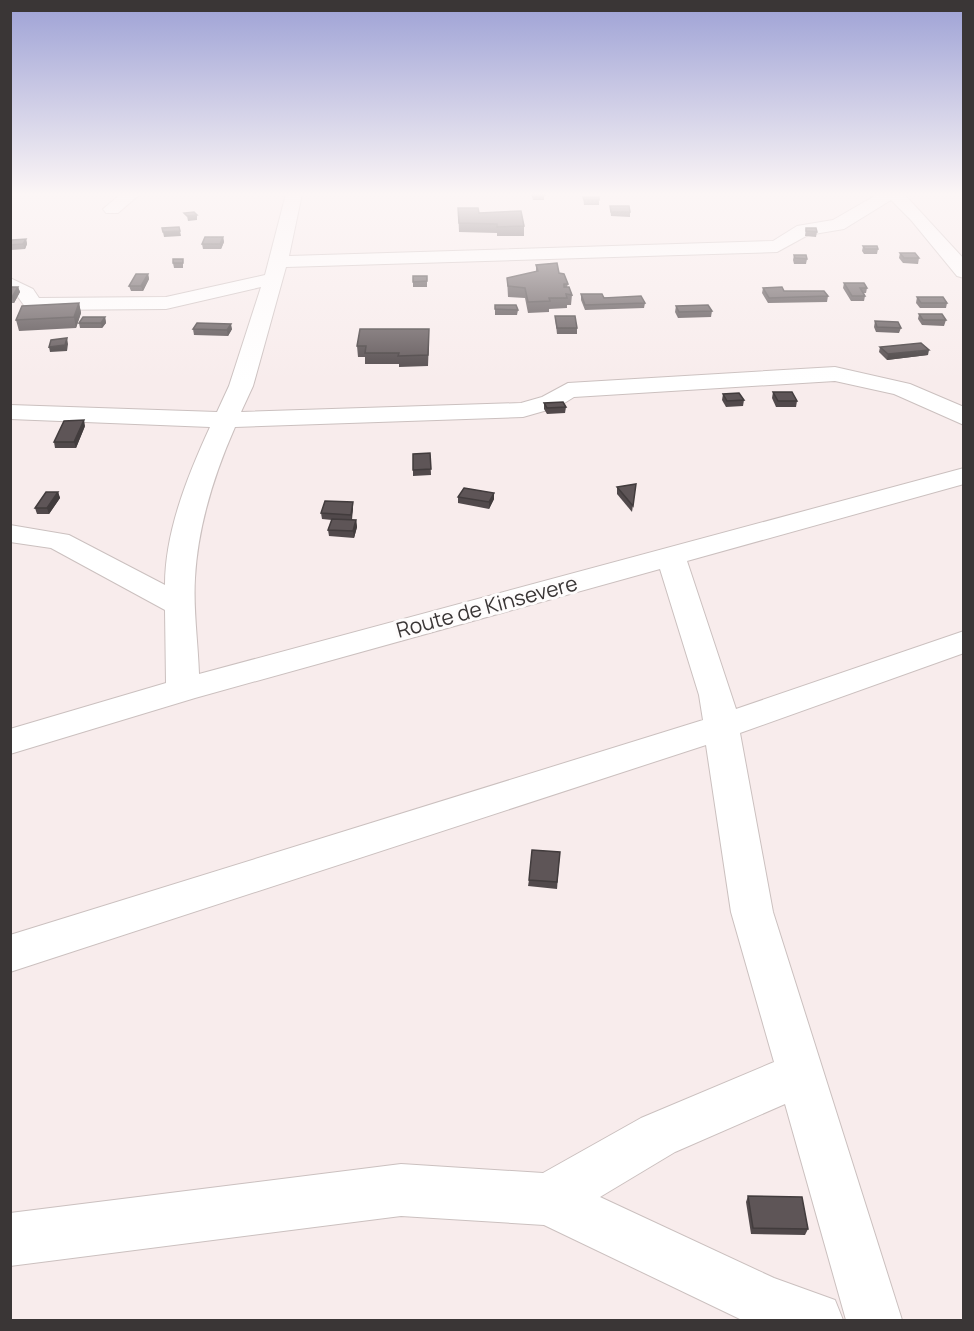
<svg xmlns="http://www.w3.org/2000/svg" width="974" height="1331" font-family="Manrope,sans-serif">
<rect width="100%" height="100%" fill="#f8ecec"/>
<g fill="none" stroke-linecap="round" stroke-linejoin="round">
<g stroke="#cbc0bf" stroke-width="2">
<g id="minor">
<path d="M 121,194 L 140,194 L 118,213 L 106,213 L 103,209 Z"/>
<path d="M 286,194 L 302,194 L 289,256 L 773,241 L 797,226 L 833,220 L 878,194 L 904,194 L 964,259 L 964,278 L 957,276 L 911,220 L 891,200 L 844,229 L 808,235 L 777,252 L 286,267 L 253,386 L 241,412 L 521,403 L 542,397 L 568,383 L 835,367 L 910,384 L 964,407 L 964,425 L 894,394 L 835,381 L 574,397 L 558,407 L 523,417 L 235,427 C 214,475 198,525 195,578 C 193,609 198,642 199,674 L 964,468 L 964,484 L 687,561 L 736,709 L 964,631 L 964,653 L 740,733 L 773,912 L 902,1320 L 846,1320 L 785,1104 L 675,1152 L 600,1197 L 774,1278 L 835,1300 L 843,1320 L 742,1320 L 544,1225 L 401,1216 L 10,1266 L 10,1213 L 401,1164 L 543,1173 L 641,1118 L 774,1062 L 731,912 L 706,745 L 10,972 L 10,935 L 703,720 L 699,695 L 660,569 L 195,698 L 10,754 L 10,729 L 166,683 L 165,610 L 51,548 L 10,542 L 10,525 L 69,535 L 165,585 C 165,531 188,475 210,427 L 10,419 L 10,405 L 217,412 L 229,386 L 261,287 L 166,309 L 33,310 L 26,308 L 18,297 L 10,292 L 10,278 L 33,289 L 39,298 L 166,297 L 265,275 Z"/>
</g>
</g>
<use href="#minor" fill="#fff" fill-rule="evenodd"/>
</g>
<g fill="#51494b">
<path d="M 531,194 L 544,194 L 544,200 L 533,200 Z"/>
<path d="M 583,197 L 599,200 L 599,205 L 584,205 Z"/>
<path d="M 610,206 L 630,212 L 630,217 L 611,216 Z"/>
<path d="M 458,208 L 524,226 L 524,236 L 497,236 L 497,233 L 459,232 Z"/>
<path d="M 806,228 L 817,232 L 816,237 L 805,236 Z"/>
<path d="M 223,237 L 224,242 L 221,249 L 203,249 L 202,244 Z"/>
<path d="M 26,239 L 27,244 L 25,249 L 11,250 L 10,243 Z"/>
<path d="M 863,246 L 878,249 L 877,254 L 864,254 L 862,251 Z"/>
<path d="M 900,253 L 919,258 L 918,264 L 903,263 L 899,258 Z"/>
<path d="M 794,255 L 807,259 L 806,264 L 794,264 L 793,260 Z"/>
<path d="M 183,259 L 183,268 L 174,268 L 173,263 Z"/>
<path d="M 536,265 L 559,273 L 568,284 L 567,287 L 572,295 L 571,305 L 567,305 L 567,308 L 549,309 L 549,312 L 528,313 L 525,298 L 508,297 L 507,278 L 536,272 Z"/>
<path d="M 148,274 L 149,279 L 143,291 L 131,291 L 129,286 Z"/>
<path d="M 413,276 L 427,281 L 427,287 L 413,287 Z"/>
<path d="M 844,283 L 867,288 L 866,293 L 864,293 L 865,296 L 864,301 L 851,301 L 843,288 Z"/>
<path d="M 10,287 L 18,287 L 20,292 L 14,303 L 10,303 Z"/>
<path d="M 763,288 L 784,291 L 828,296 L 827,302 L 768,303 L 762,293 Z"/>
<path d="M 581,294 L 645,303 L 644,308 L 585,310 L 581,300 Z"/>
<path d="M 917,297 L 947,303 L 946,308 L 920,308 L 916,303 Z"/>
<path d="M 79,303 L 81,313 L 76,328 L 19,331 L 16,320 Z"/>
<path d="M 495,305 L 518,310 L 517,315 L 495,315 Z"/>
<path d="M 676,306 L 712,311 L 711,317 L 678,318 L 675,312 Z"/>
<path d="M 919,314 L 946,320 L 944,326 L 922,325 L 918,319 Z"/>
<path d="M 555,316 L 577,328 L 577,334 L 557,334 Z"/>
<path d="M 105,317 L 106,323 L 102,328 L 80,328 L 79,323 Z"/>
<path d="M 875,321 L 901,328 L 899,333 L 876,332 L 874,327 Z"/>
<path d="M 193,329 L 232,329 L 228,336 L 194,335 Z"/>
<path d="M 429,339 L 428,366 L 399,367 L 399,364 L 365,364 L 365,357 L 358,357 L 357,346 Z"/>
<path d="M 880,347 L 928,355 L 887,360 L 879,352 Z"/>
<path d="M 773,392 L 797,401 L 796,407 L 776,407 L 772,398 Z"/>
<path d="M 723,394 L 744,400 L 743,406 L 726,407 L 722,400 Z"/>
<path d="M 544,403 L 566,407 L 565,413 L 547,414 L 544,409 Z"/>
<path d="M 85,426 L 76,448 L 55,448 L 54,442 Z"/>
<path d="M 430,453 L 431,475 L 413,476 L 413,470 Z"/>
<path d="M 636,484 L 632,512 L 617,494 L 617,487 Z"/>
<path d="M 58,492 L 60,498 L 49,514 L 37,514 L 35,508 Z"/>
<path d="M 458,497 L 494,499 L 489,509 L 458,503 Z"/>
<path d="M 353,502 L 353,508 L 352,520 L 356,520 L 357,527 L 354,538 L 329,536 L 328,530 L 332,520 L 322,519 L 321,513 Z"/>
<path d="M 560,852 L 557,889 L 528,886 L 529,880 Z"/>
<path d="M 748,1196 L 808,1229 L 805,1235 L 751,1234 L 746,1202 Z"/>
</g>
<g fill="#423c3d">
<path d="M 197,215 L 197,220 L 188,221 L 187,216 Z"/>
<path d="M 180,231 L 181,236 L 164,237 L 163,232 Z"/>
<path d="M 223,237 L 224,242 L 221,249 L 220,244 Z"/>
<path d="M 26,239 L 27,244 L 25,249 L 23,244 Z"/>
<path d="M 148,274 L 149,279 L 143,291 L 141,286 Z"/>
<path d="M 18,287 L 20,292 L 14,303 L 12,297 Z"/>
<path d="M 79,303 L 81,313 L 76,328 L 74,317 Z"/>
<path d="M 105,317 L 106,323 L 102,328 L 101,323 Z"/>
<path d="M 231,324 L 232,329 L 228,336 L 227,330 Z"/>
<path d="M 67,338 L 68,344 L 67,351 L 50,352 L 49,347 Z"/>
<path d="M 929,350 L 928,355 L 887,360 L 888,354 Z"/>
<path d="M 84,420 L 85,426 L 76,448 L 74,442 Z"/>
<path d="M 58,492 L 60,498 L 49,514 L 47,508 Z"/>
<path d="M 494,493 L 494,499 L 489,509 L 489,502 Z"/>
<path d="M 353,502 L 353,508 L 351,522 L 351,515 Z"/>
<path d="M 356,520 L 357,527 L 354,538 L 353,531 Z"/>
</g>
<g fill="#5e5557" stroke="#423c3d" stroke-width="1.5">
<path d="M 533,194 L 544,194 L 545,195 L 533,196 Z"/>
<path d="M 583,197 L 599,197 L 599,200 L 584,200 Z"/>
<path d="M 610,206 L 629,206 L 630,212 L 611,212 Z"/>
<path d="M 458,208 L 478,208 L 479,213 L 521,211 L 524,226 L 497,227 L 497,224 L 459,223 Z"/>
<path d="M 194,212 L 197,215 L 187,216 L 184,213 Z"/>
<path d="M 179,227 L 180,231 L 163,232 L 162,228 Z"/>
<path d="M 806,228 L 816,228 L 817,232 L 806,231 Z"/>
<path d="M 205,237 L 223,237 L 220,244 L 202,244 Z"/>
<path d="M 26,239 L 23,244 L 10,245 L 12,240 Z"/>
<path d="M 863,246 L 877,246 L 878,249 L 865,249 Z"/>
<path d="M 900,253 L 915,253 L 919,258 L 904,258 Z"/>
<path d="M 794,255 L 806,255 L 807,259 L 795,258 Z"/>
<rect x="173" y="259" width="10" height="4"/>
<path d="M 557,263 L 559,273 L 564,274 L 568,284 L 564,284 L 564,287 L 569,287 L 572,295 L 566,294 L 567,298 L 549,298 L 550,301 L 528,302 L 525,288 L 508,286 L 507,278 L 538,271 L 536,265 Z"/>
<path d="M 136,274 L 148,274 L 141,286 L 129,286 Z"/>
<path d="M 413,276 L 427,276 L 427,281 L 413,282 Z"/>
<path d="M 844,283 L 864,283 L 867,288 L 860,288 L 865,296 L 852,296 Z"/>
<path d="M 10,287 L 18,287 L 12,297 L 10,297 Z"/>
<path d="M 782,287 L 784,291 L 824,291 L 828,296 L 769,298 L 763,288 Z"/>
<path d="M 581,294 L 602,294 L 604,298 L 641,296 L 645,303 L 585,305 Z"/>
<path d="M 917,297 L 943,297 L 947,303 L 921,303 Z"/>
<path d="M 79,303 L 74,317 L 16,320 L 22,306 Z"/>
<path d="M 495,305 L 516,305 L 518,310 L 495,309 Z"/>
<path d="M 708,305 L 712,311 L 679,312 L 676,306 Z"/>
<path d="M 919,314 L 942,314 L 946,320 L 923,320 Z"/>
<path d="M 555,316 L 575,316 L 577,328 L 557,328 Z"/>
<path d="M 83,317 L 105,317 L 101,323 L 79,323 Z"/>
<path d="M 875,321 L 898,322 L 901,328 L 877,327 Z"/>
<path d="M 197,323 L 231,324 L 227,330 L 193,329 Z"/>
<path d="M 360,329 L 429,329 L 428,355 L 398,356 L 399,353 L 365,353 L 366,346 L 357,346 Z"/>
<path d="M 67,338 L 65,345 L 49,347 L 51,340 Z"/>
<path d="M 921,343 L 929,350 L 888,354 L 880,347 Z"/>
<path d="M 773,392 L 792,392 L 797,401 L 778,401 Z"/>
<path d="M 739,393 L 744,400 L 727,401 L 723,394 Z"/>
<path d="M 563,402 L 566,407 L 547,408 L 544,403 Z"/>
<path d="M 84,420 L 74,442 L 54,442 L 64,421 Z"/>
<path d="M 430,453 L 431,469 L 413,470 L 413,454 Z"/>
<path d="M 636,484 L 633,506 L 617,487 Z"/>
<path d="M 464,488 L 494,493 L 489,502 L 458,497 Z"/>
<path d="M 46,492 L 58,492 L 47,508 L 35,508 Z"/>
<path d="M 325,501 L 353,502 L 351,515 L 321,513 Z"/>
<path d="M 332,519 L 356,520 L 353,531 L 328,530 Z"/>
<path d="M 532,850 L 560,852 L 557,882 L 529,880 Z"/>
<path d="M 748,1196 L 802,1197 L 808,1229 L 753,1228 Z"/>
</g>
<linearGradient id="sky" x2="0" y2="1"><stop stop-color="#9da1d5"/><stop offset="0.51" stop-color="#fcf6f6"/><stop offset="1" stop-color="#fcf6f6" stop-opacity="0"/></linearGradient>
<rect width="974" height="381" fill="url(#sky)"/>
<g text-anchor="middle" stroke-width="6" stroke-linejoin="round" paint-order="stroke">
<g font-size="21" fill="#3a3636" stroke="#fefcfc">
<text transform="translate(487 607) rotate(-15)" y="7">Route de Kinsevere</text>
</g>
</g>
<rect width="974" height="1331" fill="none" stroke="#3a3636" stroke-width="24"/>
</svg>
